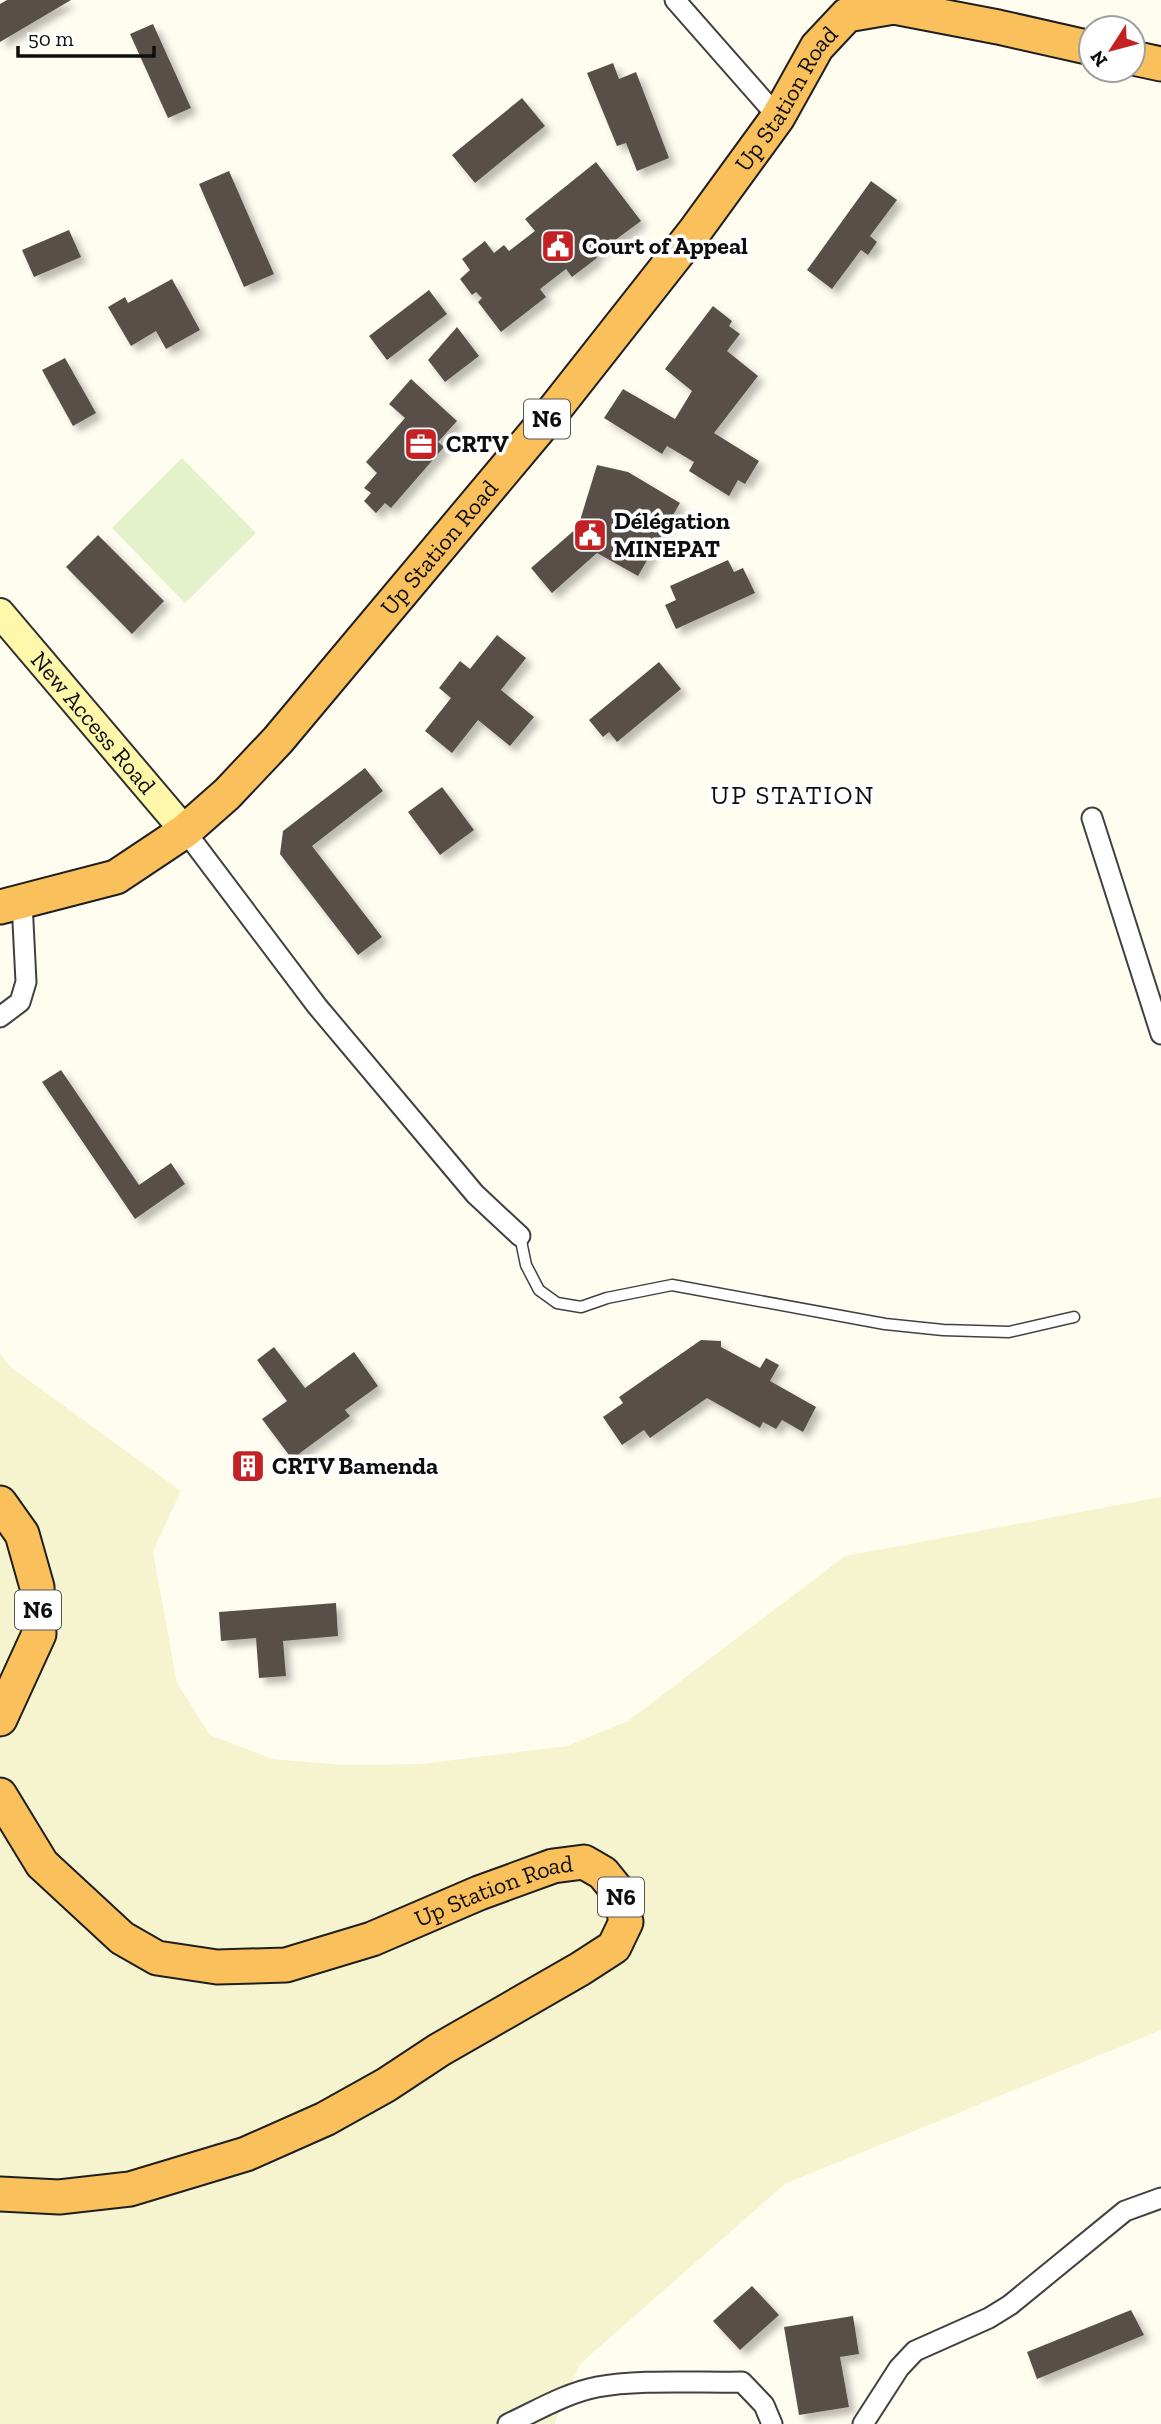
<svg xmlns="http://www.w3.org/2000/svg" width="1161" height="2424" font-family="'Zilla Slab',serif">
<defs>
<filter id="shadow"><feDropShadow dx="6" dy="6" stdDeviation="3.5" flood-color="#0004"/></filter>
</defs>
<rect width="100%" height="100%" fill="#fffdf0"/>
<path fill="#f6f4cf" d="M 0,1354 L 12,1368 L 181,1491 L 153,1551 L 177,1683 L 210,1735 L 272,1759 L 341,1765 L 420,1764 L 567,1746 L 628,1721 L 845,1556 L 1161,1497 L 1161,2030 L 785,2184 L 580,2364 L 554,2424 L 0,2424 Z"/>
<path fill="#e3f2ca" d="M 182,458 L 256,533 L 185,603 L 112,528 Z"/>
<g fill="#58504a" filter="url(#shadow)">
<path d="M 7,0 L 71,0 L 0,42 L 0,4 Z"/>
<path d="M 153,24 L 191,108 L 168,118 L 130,34 Z"/>
<path d="M 613,63 L 619,79 L 636,72 L 669,158 L 637,171 L 626,143 L 617,146 L 587,73 Z"/>
<path d="M 522,98 L 545,126 L 475,183 L 452,155 Z"/>
<path d="M 596,162 L 641,221 L 595,255 L 597,258 L 572,277 L 566,269 L 540,289 L 546,297 L 501,332 L 478,302 L 482,298 L 476,292 L 472,295 L 460,279 L 470,270 L 462,259 L 485,241 L 494,253 L 504,245 L 509,251 L 535,231 L 525,219 Z"/>
<path d="M 229,171 L 274,274 L 244,287 L 199,184 Z"/>
<path d="M 871,181 L 897,200 L 870,236 L 877,242 L 868,255 L 861,250 L 832,289 L 807,270 Z"/>
<path d="M 69,230 L 81,257 L 34,277 L 22,250 Z"/>
<path d="M 172,279 L 200,330 L 166,349 L 156,331 L 131,346 L 108,307 L 125,297 L 128,303 Z"/>
<path d="M 429,290 L 447,314 L 387,360 L 369,336 Z"/>
<path d="M 713,306 L 732,321 L 729,326 L 740,334 L 727,351 L 758,376 L 714,433 L 759,461 L 745,484 L 738,480 L 729,496 L 689,471 L 694,462 L 667,446 L 662,454 L 604,418 L 623,389 L 675,419 L 692,391 L 665,369 Z"/>
<path d="M 457,327 L 479,356 L 445,382 L 428,360 Z"/>
<path d="M 65,358 L 96,413 L 73,426 L 42,370 Z"/>
<path d="M 411,379 L 457,421 L 438,442 L 444,447 L 391,508 L 385,503 L 376,513 L 364,501 L 371,493 L 364,488 L 377,473 L 366,462 L 405,418 L 389,404 Z"/>
<path d="M 597,465 L 628,472 L 680,503 L 638,576 L 597,553 L 552,593 L 531,568 L 578,527 Z"/>
<path d="M 98,535 L 164,601 L 132,634 L 66,567 Z"/>
<path d="M 728,560 L 734,572 L 743,568 L 755,593 L 676,629 L 665,605 L 676,600 L 670,586 Z"/>
<path d="M 497,635 L 526,658 L 501,690 L 534,717 L 510,746 L 478,720 L 452,753 L 425,731 L 451,698 L 439,688 L 460,661 L 470,669 Z"/>
<path d="M 659,662 L 681,689 L 617,742 L 609,732 L 603,737 L 589,720 Z"/>
<path d="M 365,768 L 383,791 L 312,846 L 382,937 L 358,955 L 280,854 L 283,831 Z"/>
<path d="M 442,787 L 474,830 L 440,855 L 408,812 Z"/>
<path d="M 61,1070 L 139,1185 L 171,1163 L 185,1184 L 135,1219 L 42,1082 Z"/>
<path d="M 701,1340 L 721,1341 L 721,1347 L 760,1368 L 766,1358 L 779,1365 L 770,1381 L 816,1407 L 803,1432 L 782,1420 L 776,1429 L 763,1422 L 760,1428 L 707,1398 L 650,1438 L 644,1430 L 622,1445 L 603,1417 L 623,1403 L 619,1397 Z"/>
<path d="M 274,1347 L 305,1388 L 354,1352 L 378,1386 L 345,1410 L 350,1416 L 292,1459 L 262,1419 L 287,1401 L 257,1360 Z"/>
<path d="M 336,1603 L 338,1636 L 283,1641 L 286,1676 L 259,1678 L 256,1638 L 221,1641 L 219,1612 Z"/>
<path d="M 752,2286 L 779,2315 L 740,2350 L 713,2321 Z"/>
<path d="M 1131,2310 L 1144,2335 L 1037,2379 L 1027,2352 Z"/>
<path d="M 853,2316 L 859,2354 L 840,2357 L 849,2407 L 799,2415 L 784,2327 Z"/>
</g>
<g fill="none" stroke-linecap="round" stroke-linejoin="round">
<g stroke="#414141" stroke-width="13">
<path id="service" d="M 520,1236 L 526,1265 L 539,1290 L 557,1303 L 581,1307 L 607,1298 L 672,1285 L 885,1324 L 943,1330 L 1009,1332 L 1074,1317"/>
</g>
<g stroke="#414141" stroke-width="23">
<g id="minor">
<path d="M 675,0 L 778,117"/>
<path d="M 1092,818 L 1161,1034"/>
<path d="M 185,831 L 317,1006 L 475,1194 L 520,1236"/>
<path d="M 0,1017 L 20,1002 L 26,982 L 22,902"/>
<path d="M 508,2424 C 536,2411 566,2393 597,2387 C 639,2379 697,2383 742,2382 L 764,2405 L 772,2424"/>
<path d="M 863,2424 L 899,2368 L 915,2351 L 989,2318 L 1010,2305 L 1125,2211 L 1161,2198"/>
</g>
</g>
<g stroke="#303030" stroke-width="32">
<g id="secondary">
<path id="s1" d="M 0,613 L 185,831"/>
</g>
</g>
<g stroke="#1f1f1f" stroke-width="37">
<g id="trunk">
<path d="M 1133,58 L 1161,64"/>
<path id="s2" d="M 0,907 L 116,877 L 185,831 L 227,794 L 278,740 L 547,419 L 695,231 L 778,117 L 817,47 L 847,15 L 894,7 L 998,27 L 1091,48"/>
<path d="M 0,1503 L 22,1534 L 37,1587 L 39,1634 L 0,1719"/>
<path id="s3" d="M 0,1795 L 42,1864 L 122,1938 L 157,1958 L 217,1967 L 286,1965 L 372,1939 L 479,1893 L 553,1866 L 584,1862 L 603,1873 L 620,1894 L 626,1922 L 614,1947 L 580,1969 L 439,2050 L 386,2085 L 325,2119 L 246,2154 L 130,2189 L 59,2197 L 0,2194"/>
</g>
</g>
<use href="#service" stroke="#fff" stroke-width="10"/>
<use href="#minor" stroke="#fff" stroke-width="19"/>
<use href="#secondary" stroke="#fff8ab" stroke-width="28"/>
<use href="#trunk" stroke="#fac05b" stroke-width="33"/>
</g>
<defs>
<g id="civic-square" transform="scale(1.75)"><rect x="-9" y="-9" width="18" height="18" rx="4" fill="#c42124" stroke="#fff"/><path d="M-.6-6.5H3V-4.5H.6V-3L4-1V1h2V6H-6V1h2V-1L-.6-3ZM-1.2 2.5V6h2.4V2.5Z" fill="#fff"/></g>
<g id="office-square" transform="scale(1.75)"><rect x="-9" y="-9" width="18" height="18" rx="4" fill="#c42124" stroke="#fff"/><path d="M-6-3h4V-5.5h4V-3h4V5H-6ZM-1-4.5V-3h2v-1.5ZM-6 0V1H6V0Z" fill="#fff"/></g>
<g id="building-square" transform="scale(1.75)"><rect x="-9" y="-9" width="18" height="18" rx="4" fill="#c42124" stroke="#fff"/><path d="M-4-6H4V6H1V3H-1V6H-4ZM-2.5-4.3h1.7v1.8h-1.7ZM.8-4.3h1.7v1.8H.8ZM-2.5-1h1.7V.8h-1.7ZM.8-1h1.7V.8H.8Z" fill="#fff"/></g>
</defs>
<g fill-rule="evenodd">
<use href="#civic-square" x="558" y="246"/>
<use href="#office-square" x="421" y="444"/>
<use href="#civic-square" x="590" y="535"/>
<use href="#building-square" x="248" y="1466"/>
</g>
<g text-anchor="middle" stroke-width="7" stroke-linejoin="round" paint-order="stroke">
<g fill="#fff" stroke="#565656" stroke-width="2">
<rect x="524" y="399.5" width="46" height="39" rx="5"/>
<rect x="15" y="1590.5" width="46" height="39" rx="5"/>
<rect x="598" y="1877.5" width="46" height="39" rx="5"/>
</g>
<g font-size="23" font-weight="bold" fill="#0e0e0e">
<text x="547" y="427">N6</text>
<text x="38" y="1618">N6</text>
<text x="621" y="1905">N6</text>
</g>
<g font-size="24" fill="#0e0e0e" stroke="#fff">
<text dy="8" stroke="none"><textPath href="#s2" startOffset="1152">Up Station Road</textPath></text>
<text dy="8" stroke="none"><textPath href="#s2" startOffset="584">Up Station Road</textPath></text>
<text dy="8" stroke="none"><textPath href="#s1" startOffset="144">New Access Road</textPath></text>
<text dy="8" stroke="none"><textPath href="#s3" startOffset="581">Up Station Road</textPath></text>
</g>
<g font-size="24" font-weight="bold" fill="#0e0e0e" stroke="#fff" text-anchor="start">
<text x="582" y="254">Court of Appeal</text>
<text x="446" y="452">CRTV</text>
<text x="614" y="529">Délégation<tspan x="614" dy="28">MINEPAT</tspan></text>
<text x="272" y="1474">CRTV Bamenda</text>
</g>
<g font-size="26" letter-spacing="2" fill="#0e0e0e" stroke="#fff">
<text x="793" y="804">UP STATION</text>
</g>
</g>
<g transform="translate(1112 49) rotate(234)"><circle r="33" fill="#ffffff" stroke="#9f9f9f" stroke-width="2"/>
<path d="M0-5L12 26L0 18L-12 26Z" fill="#c42124"/>
<text y="-10" font-size="19" font-weight="bold" text-anchor="middle" fill="#0e0e0e">N</text>
</g>
<path d="M18 46v10h136v-10" fill="none" stroke="#0e0e0e" stroke-width="3.5"/>
<text x="28" y="46" font-size="21" fill="#0e0e0e" stroke="#ffffff" stroke-width="5" paint-order="stroke">50 m</text>
</svg>
